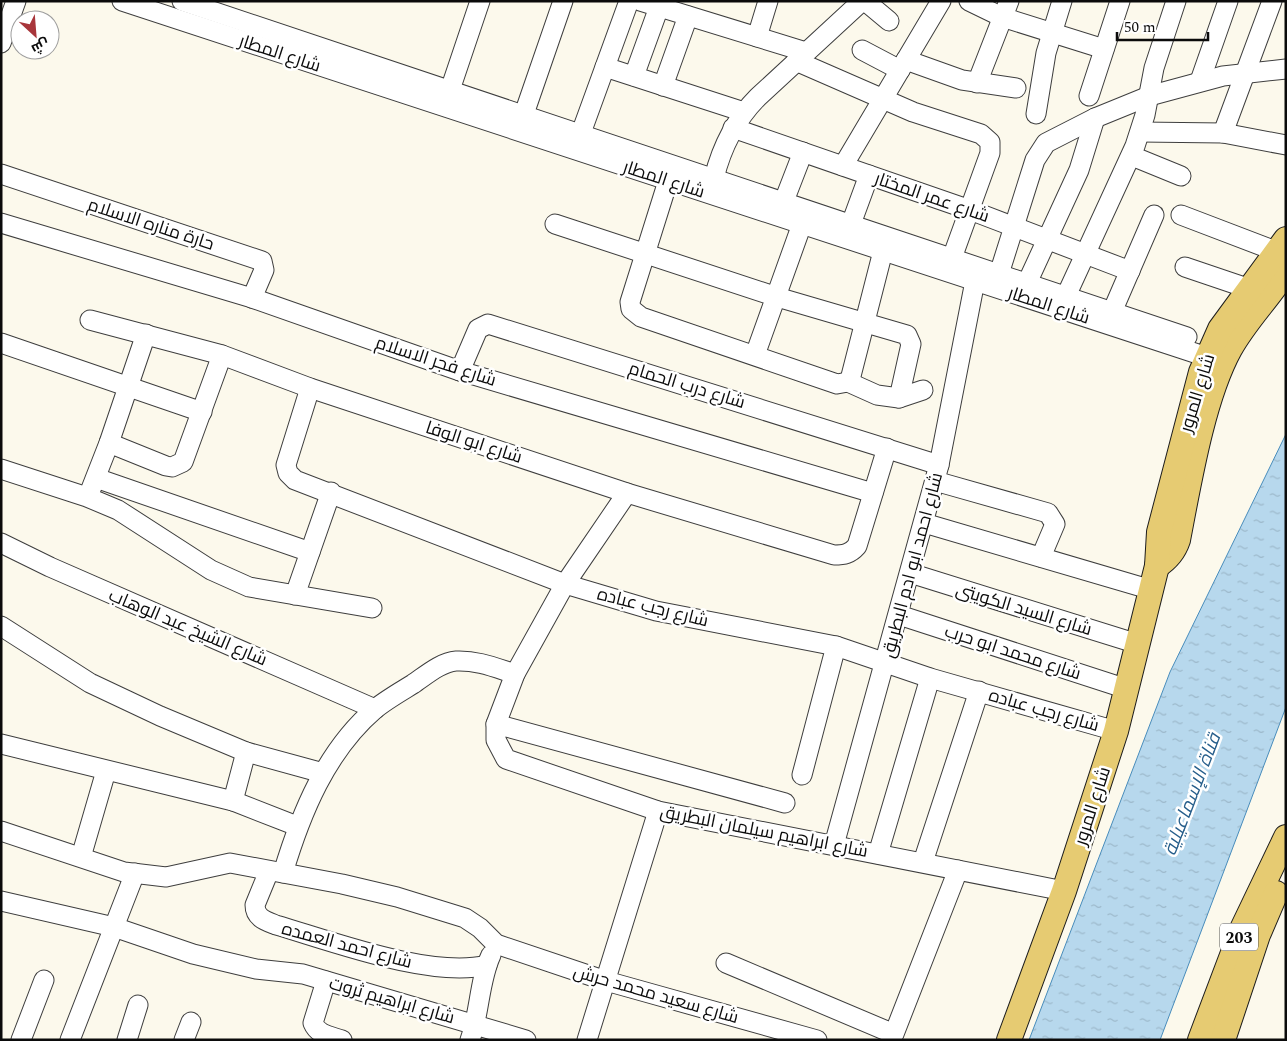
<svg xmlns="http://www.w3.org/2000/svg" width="1287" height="1041" font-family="Spectral,Cairo,serif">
<defs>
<pattern id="water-ripples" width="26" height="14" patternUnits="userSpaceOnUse" patternTransform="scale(1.25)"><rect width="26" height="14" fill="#b7d8ed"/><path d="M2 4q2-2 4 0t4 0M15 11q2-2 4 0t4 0" fill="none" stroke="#9cb8ca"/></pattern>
</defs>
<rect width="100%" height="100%" fill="#fcf9ec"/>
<path fill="url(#water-ripples)" stroke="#488cbb" d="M 1286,434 L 1286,707 L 1160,1040 L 1029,1040 L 1170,672 Z"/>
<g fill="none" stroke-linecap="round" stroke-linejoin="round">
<g stroke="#3e3e3e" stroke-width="21">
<g id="minor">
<path d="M 122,1 L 1207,357"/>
<path d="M 182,1 L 1187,337"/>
<path d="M 640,1 L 806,52"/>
<path d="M 865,1 L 889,21"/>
<path d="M 969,1 L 1002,17 L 1104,49"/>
<path d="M 757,37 L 768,1"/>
<path d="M 1,43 L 16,1"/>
<path d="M 862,50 L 900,70"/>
<path d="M 906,60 L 962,80 L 1016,88"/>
<path d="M 796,61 L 913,112 L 981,134 L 990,142 L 990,153 L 952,258"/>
<path d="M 605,67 L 744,112"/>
<path d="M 634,76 L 659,7"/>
<path d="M 1200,81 L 1228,1"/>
<path d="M 977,83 L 1009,1"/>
<path d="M 663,86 L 688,16"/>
<path d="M 450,90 L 480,1"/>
<path d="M 1089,96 L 1120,1"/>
<path d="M 524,114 L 563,1"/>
<path d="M 1036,114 L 1046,53 L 1062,1"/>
<path d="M 733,128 L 970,210 L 1130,271"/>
<path d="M 1140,132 L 1223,133 L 1286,145"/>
<path d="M 581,133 L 629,1"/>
<path d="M 1223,133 L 1272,1"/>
<path d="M 1132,156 L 1181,176"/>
<path d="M 843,166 L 941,1"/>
<path d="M 1,174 L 262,261 L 264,270 L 252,298"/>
<path d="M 714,178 C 722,146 735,120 758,97 L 862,1"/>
<path d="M 668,181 L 630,302 L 631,309 L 641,317 L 837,384 L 848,382 L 851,376 L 883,251"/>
<path d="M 784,201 L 803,152"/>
<path d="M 1181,215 L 1278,252"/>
<path d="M 1,223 L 252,298 L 460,371 L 873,493"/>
<path d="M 555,224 L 777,297 L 907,335 L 911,344 L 899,398"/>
<path d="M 851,224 L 869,175"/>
<path d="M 1185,267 L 1250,289"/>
<path d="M 999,274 L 1035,160 L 1046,143 L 1095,118 L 1149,96 L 1223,76 L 1286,69"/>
<path d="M 1027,283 L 1079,170 L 1095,118"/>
<path d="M 1066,296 L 1135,146 L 1145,115 L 1154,68 L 1176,1"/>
<path d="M 1112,312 L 1154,215"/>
<path d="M 90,320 L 222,355 L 310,388 L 627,493 L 834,555 C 844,555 850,554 857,546 L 887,448"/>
<path d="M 1,343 L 202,412"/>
<path d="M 755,355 L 802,224"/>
<path d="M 460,371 L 478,329 L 488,324 L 939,465"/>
<path d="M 848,382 L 877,395 L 899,398 L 923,390"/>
<path d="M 310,388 L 286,465 L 288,473 L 295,480 L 565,584 L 656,611 L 836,646 L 930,678 L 1116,731"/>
<path d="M 109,443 L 166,466 L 172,467 L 183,462 L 222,355"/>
<path d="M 1,469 L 87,497 L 118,510 L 211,570 L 249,587 L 372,608"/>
<path d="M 96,478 L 310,552"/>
<path d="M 935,481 L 1048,513 L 1055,524 L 1041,557"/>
<path d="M 91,489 L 109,443 L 146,334"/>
<path d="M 627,493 L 565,584 L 515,674 L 496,724 L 496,740 L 506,759 L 658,811 L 1064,891"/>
<path d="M 924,523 L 1152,590"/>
<path d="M 1,543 L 50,567 L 375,709"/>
<path d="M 910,573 L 1138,644"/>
<path d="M 295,595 L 331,492"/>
<path d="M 899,615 L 1127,689"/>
<path d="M 1,626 L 90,683 L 160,716 L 246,752 L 323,773"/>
<path d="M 496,724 L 785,803"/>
<path d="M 1,744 L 233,801 L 297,826"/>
<path d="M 802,775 L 836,646"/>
<path d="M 233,801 L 246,752"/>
<path d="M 1,831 L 124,872 L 166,877 L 230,863 L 342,884 L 397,897 L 465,918 L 480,928 L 496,944 L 606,981 L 817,1040"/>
<path d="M 834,845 L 939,465 L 975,281"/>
<path d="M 878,854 L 930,678"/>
<path d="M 81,857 L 106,771"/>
<path d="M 923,862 L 979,691"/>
<path d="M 269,871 L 255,905 C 255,918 266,921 276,925 C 331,941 432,979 487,965"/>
<path d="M 283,873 C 301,813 326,751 375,709 C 386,700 400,692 413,684 C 425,676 441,662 456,661 C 477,660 496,668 515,674"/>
<path d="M 1,901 L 114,927 L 193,954 L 256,969 L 303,974 L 526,1040"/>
<path d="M 726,963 L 894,1034 L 958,870"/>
<path d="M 326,981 L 313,1023 C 318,1035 330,1036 342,1040"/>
<path d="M 21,1040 L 44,980"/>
<path d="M 70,1040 L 135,873"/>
<path d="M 127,1040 L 138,1005"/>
<path d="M 184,1040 L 191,1022"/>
<path d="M 470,1040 C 480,1012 479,981 491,955"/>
<path d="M 587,1040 L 658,811"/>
</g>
</g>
<g stroke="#1c1c1c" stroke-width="26">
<g id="major">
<path d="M 1157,566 C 1168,559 1174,552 1178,540 C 1189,483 1203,398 1230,349 C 1246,320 1269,298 1286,271"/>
<path d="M 1009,1040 L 1064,891 L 1116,731 L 1157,566 L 1159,532 L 1201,372 L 1220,329 L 1286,239"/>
<path d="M 1200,1040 L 1242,929 L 1286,837"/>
<path d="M 1223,1040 L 1258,935 L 1276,893"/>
</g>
</g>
<use href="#minor" stroke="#fff" stroke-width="19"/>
<use href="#major" stroke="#e6cb72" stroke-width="24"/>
</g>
<g text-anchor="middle" stroke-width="5" stroke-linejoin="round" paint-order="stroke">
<rect fill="#fff" stroke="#545454" stroke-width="1" x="1220" y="923.5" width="38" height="27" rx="4"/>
<g font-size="16" font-weight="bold" fill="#0b0b0b">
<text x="1239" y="943">203</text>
</g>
<g font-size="18" fill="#0b0b0b" stroke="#fff">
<text transform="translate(280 53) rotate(18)" y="6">شارع المطار</text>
<text transform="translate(664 179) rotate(18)" y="6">شارع المطار</text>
<text transform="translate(932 197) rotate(19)" y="6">شارع عمر المختار</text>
<text transform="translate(151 224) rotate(18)" y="6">حارة مناره الاسلام</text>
<text transform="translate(1049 305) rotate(18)" y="6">شارع المطار</text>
<text transform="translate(436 361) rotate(18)" y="6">شارع فجر الاسلام</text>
<text transform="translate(687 385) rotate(17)" y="6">شارع درب الحمام</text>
<text transform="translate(1197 393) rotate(-73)" y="6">شارع المرور</text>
<text transform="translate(474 442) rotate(18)" y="6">شارع ابو الوفا</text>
<text transform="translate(912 565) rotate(-75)" y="6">شارع احمد ابو ادم البطريق</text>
<text transform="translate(653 607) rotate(14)" y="6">شارع رجب عباده</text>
<text transform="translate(1024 609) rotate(17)" y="6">شارع السيد الكويتى</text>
<text transform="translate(188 627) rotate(23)" y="6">شارع الشيخ عبد الوهاب</text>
<text transform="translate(1013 652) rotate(18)" y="6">شارع محمد ابو حرب</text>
<text transform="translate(1044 710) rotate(16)" y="6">شارع رجب عباده</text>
<text transform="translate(1092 806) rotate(-72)" y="6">شارع المرور</text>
<text transform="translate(764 831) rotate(11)" y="6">شارع ابراهيم سيلمان البطريق</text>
<text transform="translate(347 945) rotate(15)" y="6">شارع احمد العمده</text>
<text transform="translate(656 994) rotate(16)" y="6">شارع سعيد محمد حرش</text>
<text transform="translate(392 1000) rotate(16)" y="6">شارع ابراهيم ثروت</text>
</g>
<g font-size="19" font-style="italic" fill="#265e8b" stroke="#fff">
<text transform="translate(1191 794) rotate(-69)" y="7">قناة الإسماعيلية</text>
</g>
</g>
<rect width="1287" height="1041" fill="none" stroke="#0b0b0b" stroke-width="5"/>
<g transform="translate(35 35) rotate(154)"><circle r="24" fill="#ffffff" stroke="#9d9d9d"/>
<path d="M0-4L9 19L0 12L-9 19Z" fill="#a8363b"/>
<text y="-8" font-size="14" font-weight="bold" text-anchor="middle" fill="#0b0b0b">ش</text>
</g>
<path d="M1117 32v8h91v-8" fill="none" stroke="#0b0b0b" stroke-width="2.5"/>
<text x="1124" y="32" font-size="15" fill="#0b0b0b" stroke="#ffffff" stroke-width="4" paint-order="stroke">50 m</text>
</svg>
